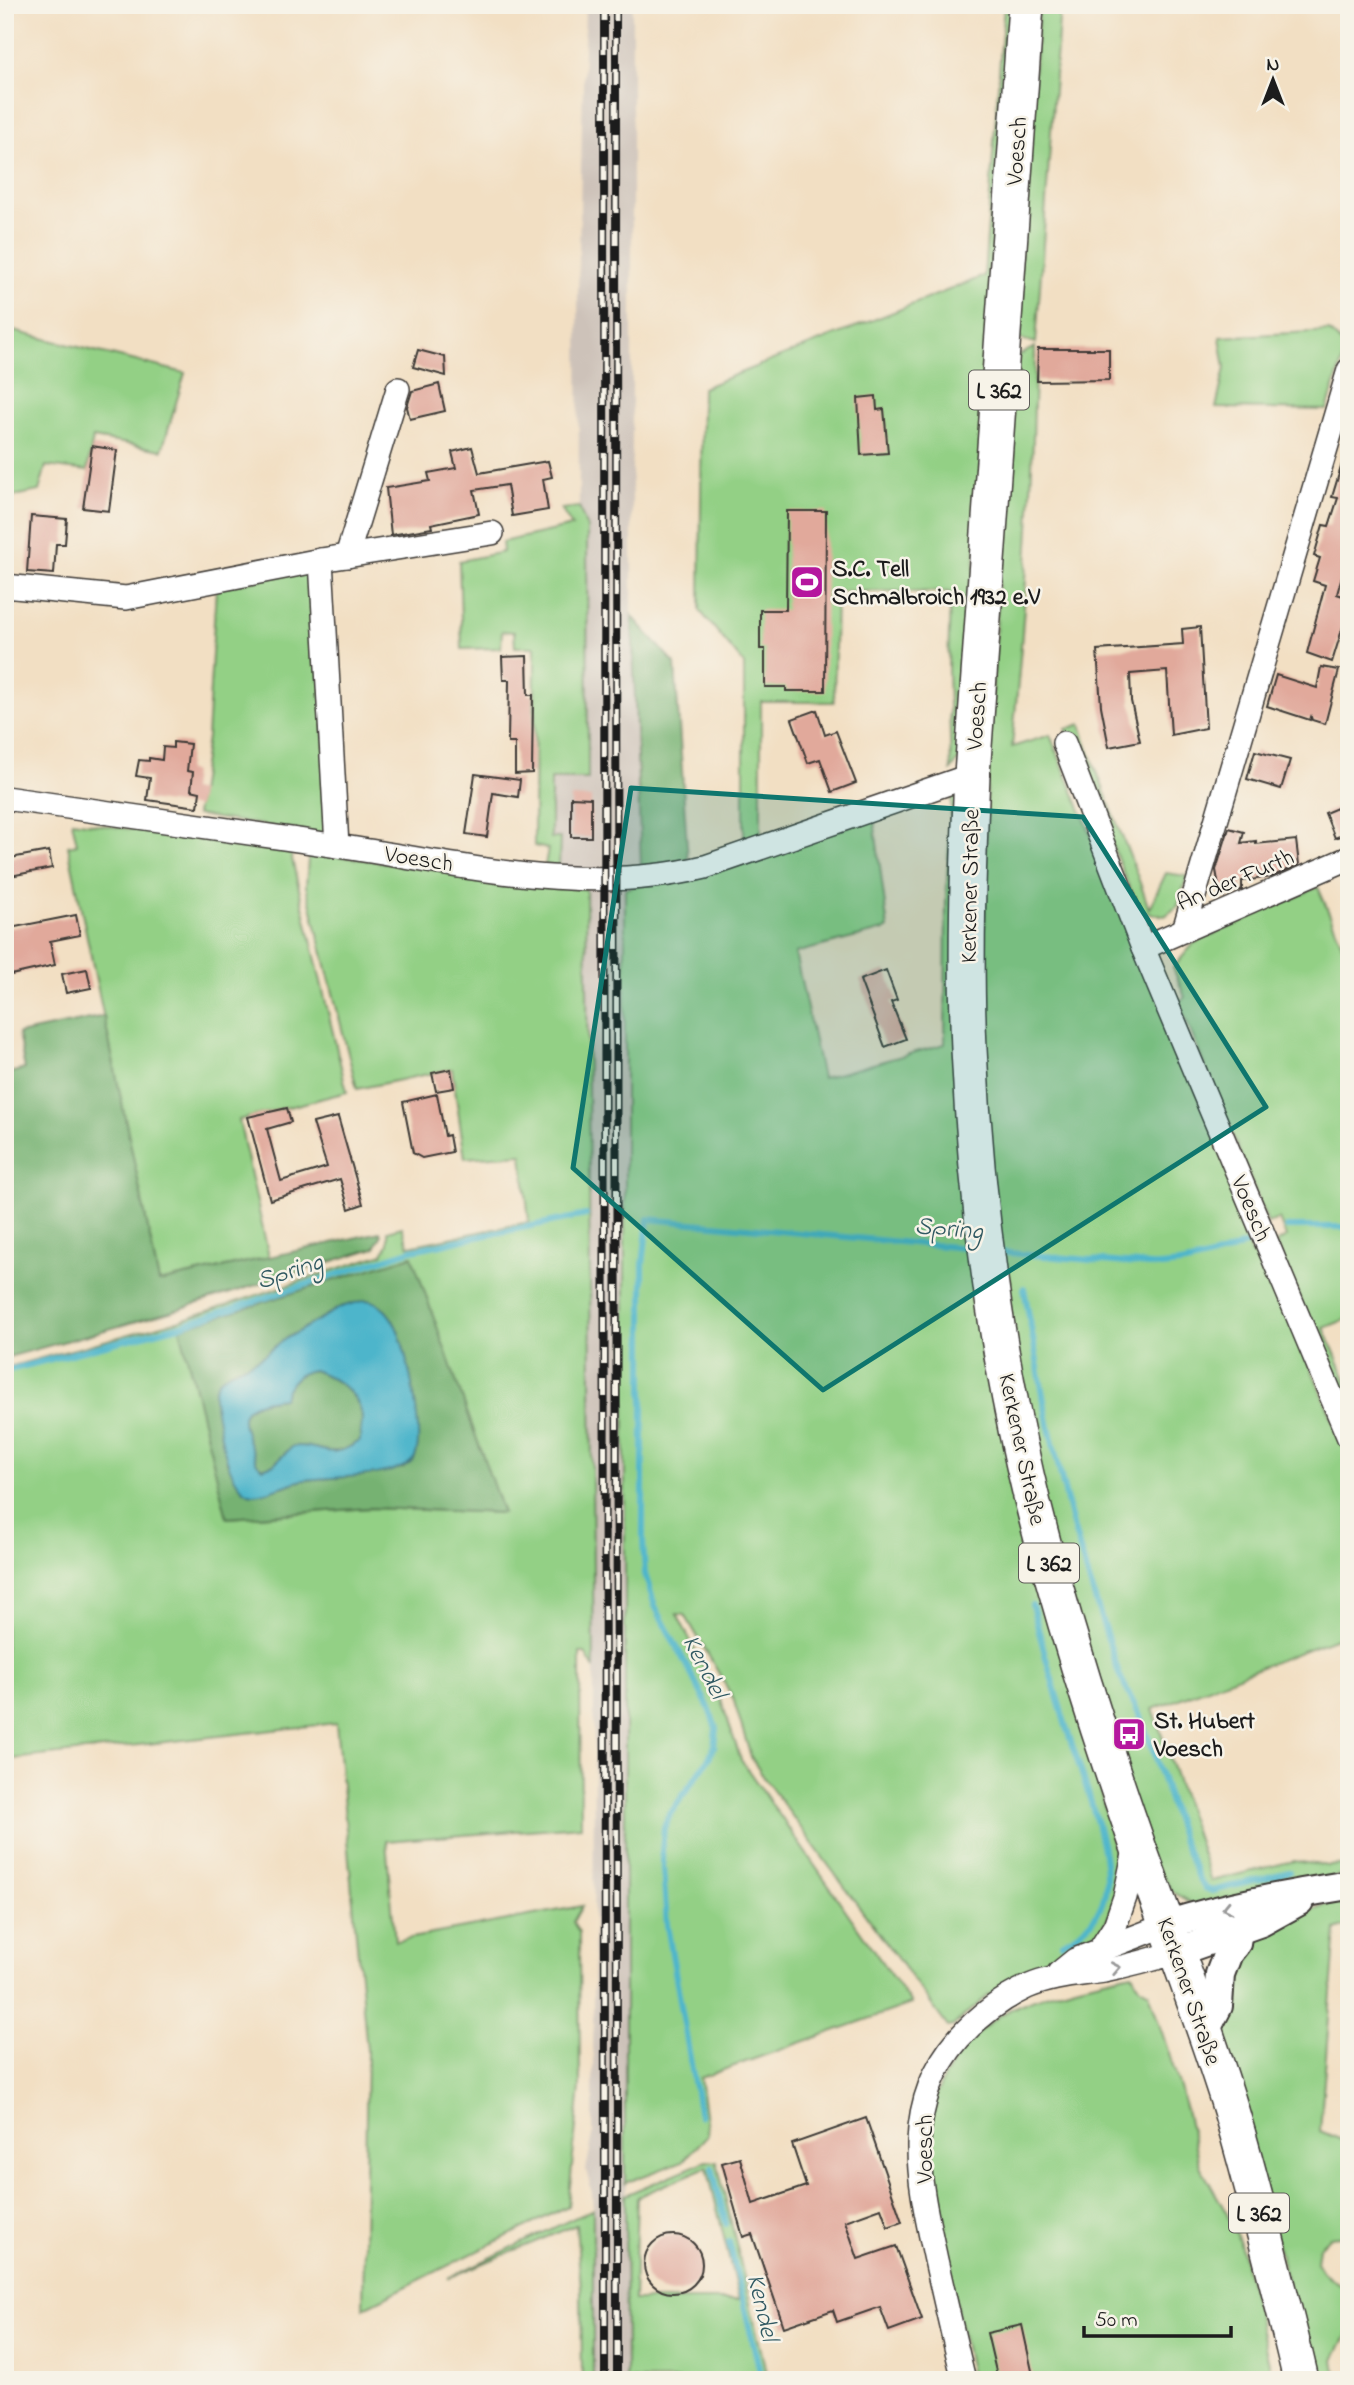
<svg xmlns="http://www.w3.org/2000/svg" width="1354" height="2385" font-family="'Indie Flower',sans-serif">
<rect width="100%" height="100%" fill="#f7f3e8"/>
<filter id="ink" filterUnits="userSpaceOnUse"><feTurbulence type="fractalNoise" baseFrequency=".0143" numOctaves="2"/><feDisplacementMap in="SourceGraphic" scale="14" xChannelSelector="R" yChannelSelector="G"/><feConvolveMatrix kernelMatrix="1 2 1 2 8 2 1 2 1" color-interpolation-filters="sRGB"/></filter>
<filter id="wash" filterUnits="userSpaceOnUse"><feTurbulence type="fractalNoise" baseFrequency=".00686" numOctaves="4" result="noise"/><feDisplacementMap in="SourceGraphic" scale="28" xChannelSelector="R" yChannelSelector="G"/><feGaussianBlur stdDeviation="1.57" result="paint"/><feColorMatrix in="noise" values="0 0 0 0 0 0 0 0 0 0 0 0 0 0 0 0 0 1.4 0 .05"/><feComposite in="paint" operator="in"/></filter>
<g filter="url(#wash)">
<rect width="100%" height="100%" fill="#f2dfc3"/>
<path fill="#cdc2b9" d="M 585,5 L 632,5 L 632,616 L 641,867 L 625,1208 L 626,2380 L 593,2380 L 593,2209 L 592,2193 L 586,2170 L 593,2135 L 594,1669 L 590,1212 L 559,866 L 559,839 L 551,839 L 551,779 L 588,779 L 587,529 L 579,507 L 578,294 Z"/>
<g fill="#93d085" stroke="#587650" stroke-width="2" fill-rule="evenodd">
<path d="M 1004,5 L 1017,5 L 960,758 L 951,770 L 948,670 L 950,592 L 836,591 L 834,702 L 761,702 L 761,838 L 744,843 L 744,664 L 700,611 L 702,388 L 984,276 Z"/>
<path d="M 1039,5 L 1060,5 L 1036,343 L 1015,338 Z"/>
<path d="M 5,329 L 185,373 L 162,450 L 93,438 L 87,471 L 46,466 L 39,491 L 9,497 L 5,507 Z"/>
<path d="M 1329,331 L 1346,348 L 1327,410 L 1216,408 L 1225,368 L 1220,337 Z"/>
<path d="M 1035,347 C 1034,481 1025,615 1012,747 L 1050,735 L 1253,1230 L 1244,1235 L 1251,1254 L 1261,1249 L 1349,1458 L 1349,1633 L 1153,1709 L 1211,1881 L 1293,1861 L 1328,1866 L 1349,1864 L 1349,1873 L 1199,1908 L 1173,1892 L 1098,1783 C 1105,1809 1120,1865 1117,1891 C 1115,1910 1103,1929 1088,1942 L 1006,1984 L 986,1997 L 953,2026 L 948,2027 L 764,1778 L 751,1757 L 733,1698 L 685,1615 L 677,1614 L 722,1703 L 741,1760 L 911,2004 L 700,2078 L 708,2135 L 683,2161 L 625,2183 L 625,889 L 874,819 L 888,929 L 795,953 L 822,1078 L 945,1044 L 946,897 L 952,792 L 963,800 L 983,1012 L 987,785 L 1012,359 Z"/>
<path d="M 579,507 L 587,528 L 588,779 L 551,779 L 551,838 L 560,838 L 559,866 L 545,865 L 548,849 L 534,846 L 535,647 L 515,647 L 514,632 L 502,631 L 501,648 L 462,649 L 459,561 L 503,552 L 502,542 L 572,526 L 561,509 Z"/>
<path d="M 316,568 L 330,835 L 196,815 L 207,737 L 216,588 Z"/>
<path d="M 1081,724 C 1099,787 1129,846 1149,909 L 1166,873 L 1187,876 L 1178,906 L 1165,916 L 1150,914 L 1137,907 L 1066,729 Z"/>
<path d="M 72,821 L 290,851 L 347,1092 L 239,1120 L 269,1257 L 159,1282 L 68,846 L 77,844 Z"/>
<path d="M 314,853 L 586,889 L 594,1669 L 585,1653 L 580,1653 L 581,1826 L 386,1841 L 395,1941 L 582,1906 L 573,1922 L 579,1932 L 580,2087 L 568,2206 L 363,2308 L 367,2050 L 336,1723 L 5,1760 L 5,1368 L 181,1320 L 383,1254 L 388,1244 L 388,1231 L 402,1227 L 409,1246 L 529,1222 L 522,1154 L 465,1158 L 452,1069 L 357,1089 L 306,886 L 308,859 ZM 180,1328 L 502,1513 L 370,1508 L 228,1518 Z"/>
<path d="M 1318,887 L 1349,960 L 1349,1318 L 1324,1328 L 1349,1386 L 1349,1417 L 1276,1243 L 1286,1237 L 1279,1219 L 1268,1223 L 1179,1002 L 1185,997 L 1173,968 L 1194,943 Z"/>
<path d="M 1349,1899 L 1349,1925 L 1336,1930 L 1320,2131 L 1349,2143 L 1349,2235 L 1329,2237 L 1319,2247 L 1317,2262 L 1323,2272 L 1339,2284 L 1349,2282 L 1349,2331 L 1334,2359 L 1337,2380 L 1312,2380 L 1232,2071 L 1222,1999 L 1246,1942 L 1269,1926 L 1322,1906 Z"/>
<path d="M 1132,1973 L 1139,1986 L 1149,1992 L 1181,2091 L 1200,2166 L 1227,2214 L 1240,2243 L 1273,2380 L 972,2380 L 932,2193 C 929,2168 927,2142 931,2117 C 938,2071 975,2026 1017,2006 C 1053,1990 1094,1981 1132,1973 Z"/>
<path d="M 706,2161 L 717,2162 L 768,2380 L 626,2380 L 625,2195 ZM 707,2167 L 739,2300 L 634,2300 L 637,2197 Z"/>
<path d="M 593,2209 L 593,2380 L 582,2380 L 581,2288 L 576,2225 L 448,2278 Z"/>
</g>
<g fill="#76b272" stroke="#496747" stroke-width="2" fill-rule="evenodd">
<path d="M 632,616 L 675,664 L 688,860 L 641,867 Z"/>
<path d="M 104,1016 L 159,1282 L 380,1232 L 381,1236 L 375,1248 L 170,1312 L 5,1358 L 5,1074 L 25,1069 L 18,1034 Z"/>
<path d="M 412,1256 L 503,1513 L 370,1508 L 227,1518 L 180,1328 ZM 341,1307 L 403,1468 L 348,1477 L 302,1480 L 282,1487 L 227,1463 L 229,1372 L 259,1359 L 282,1341 Z"/>
<path d="M 313,1370 C 334,1377 360,1393 362,1418 C 362,1425 360,1433 360,1441 C 326,1462 326,1445 293,1446 L 274,1464 L 263,1468 L 257,1464 C 242,1422 226,1404 283,1398 C 289,1383 296,1373 313,1370 Z"/>
</g>
<path fill="#4db5cb" stroke="#346874" stroke-width="2" fill-rule="evenodd" d="M 365,1300 C 379,1300 390,1314 396,1326 C 406,1346 428,1443 413,1460 C 398,1478 329,1477 305,1480 C 291,1481 261,1498 249,1493 C 225,1482 219,1423 214,1400 L 214,1391 L 218,1381 L 229,1372 L 259,1359 L 282,1341 L 341,1307 ZM 313,1370 C 334,1377 360,1393 362,1418 C 362,1425 360,1433 360,1441 C 326,1463 325,1444 293,1446 L 274,1464 L 262,1468 L 257,1463 C 242,1421 226,1404 283,1398 C 289,1383 296,1373 313,1370 Z"/>
<g fill="none" stroke-linecap="round" stroke-linejoin="round">
<g stroke="#4db5cb" stroke-width="6">
<path d="M 1287,1227 L 1349,1227"/>
<path d="M 998,1252 L 1161,1266 C 1191,1264 1216,1257 1244,1245"/>
<path d="M 1024,1288 L 1048,1423 L 1073,1526 L 1088,1577 L 1119,1674 L 1140,1716 L 1151,1745 L 1181,1837 L 1199,1880 L 1205,1888 L 1212,1891 L 1289,1872"/>
<path d="M 5,1371 L 179,1326 L 412,1250 L 586,1215"/>
<path d="M 1032,1605 C 1042,1644 1053,1684 1065,1723 C 1078,1766 1113,1851 1105,1893 C 1100,1919 1083,1931 1062,1943"/>
<path d="M 700,2116 L 667,1925 L 662,1852 L 664,1828 L 670,1814 L 708,1760 L 714,1747 L 716,1728 L 708,1706 L 655,1606 L 645,1574 L 643,1540 L 643,1265 L 648,1219 L 977,1249"/>
<path d="M 712,2168 L 726,2224"/>
<path d="M 729,2242 L 762,2380"/>
</g>
</g>
<g id="blocks">
<g fill="#e1a99b">
<path d="M 1038,349 L 1109,349 L 1109,380 L 1037,381 Z"/>
<path d="M 418,350 L 445,357 L 446,376 L 413,367 Z"/>
<path d="M 439,384 L 445,411 L 410,419 L 407,407 L 412,391 Z"/>
<path d="M 876,396 L 877,410 L 884,409 L 888,453 L 861,455 L 858,398 Z"/>
<path d="M 92,446 L 117,450 L 109,511 L 83,508 Z"/>
<path d="M 472,447 L 479,473 L 548,461 L 552,477 L 543,479 L 548,510 L 512,516 L 507,485 L 474,490 L 479,514 L 431,524 L 432,528 L 391,535 L 386,488 L 430,481 L 428,473 L 456,468 L 452,452 Z"/>
<path d="M 1345,454 L 1349,454 L 1349,567 L 1345,565 L 1337,594 L 1349,598 L 1349,607 L 1332,662 L 1307,653 L 1325,585 L 1313,581 L 1320,558 L 1314,556 L 1323,525 L 1329,526 L 1338,498 L 1332,497 Z"/>
<path d="M 787,511 L 826,511 L 825,691 L 786,691 L 786,687 L 765,687 L 765,649 L 760,649 L 760,610 L 786,610 Z"/>
<path d="M 31,516 L 67,519 L 65,544 L 56,544 L 54,574 L 27,572 Z"/>
<path d="M 1200,627 L 1206,728 L 1171,735 L 1167,671 L 1130,674 L 1131,701 L 1140,741 L 1109,747 L 1101,706 L 1097,650 L 1183,644 L 1182,629 Z"/>
<path d="M 527,656 L 528,695 L 533,695 L 532,773 L 515,774 L 515,743 L 508,743 L 509,680 L 503,680 L 502,657 Z"/>
<path d="M 1321,667 L 1339,670 L 1325,724 L 1312,720 L 1311,717 L 1310,720 L 1267,706 L 1276,675 L 1317,688 Z"/>
<path d="M 817,710 L 825,735 L 836,731 L 856,783 L 832,792 L 820,759 L 808,763 L 792,719 Z"/>
<path d="M 173,742 L 190,744 L 187,771 L 193,772 L 191,790 L 200,792 L 198,807 L 147,800 L 150,778 L 136,776 L 139,760 L 149,761 L 149,758 L 162,760 L 163,747 L 173,748 Z"/>
<path d="M 1255,751 L 1290,760 L 1281,789 L 1247,779 Z"/>
<path d="M 475,774 L 520,780 L 518,797 L 493,793 L 487,837 L 466,834 Z"/>
<path d="M 571,797 L 591,798 L 591,837 L 571,837 Z"/>
<path d="M 1349,803 L 1349,832 L 1335,838 L 1325,813 Z"/>
<path d="M 1229,828 L 1244,832 L 1241,843 L 1256,841 L 1256,844 L 1296,840 L 1299,865 L 1271,877 L 1242,881 L 1242,890 L 1220,893 L 1216,870 Z"/>
<path d="M 49,851 L 52,868 L 5,877 L 5,859 Z"/>
<path d="M 76,915 L 80,935 L 50,941 L 55,965 L 11,975 L 5,948 L 5,929 Z"/>
<path d="M 87,969 L 91,988 L 66,993 L 62,974 Z"/>
<path d="M 886,970 L 897,1000 L 891,1002 L 906,1039 L 885,1047 L 860,980 Z"/>
<path d="M 451,1069 L 454,1088 L 436,1091 L 432,1073 Z"/>
<path d="M 437,1094 L 445,1136 L 449,1135 L 452,1152 L 422,1158 L 413,1153 L 403,1102 Z"/>
<path d="M 287,1108 L 291,1122 L 267,1129 L 281,1181 L 327,1167 L 313,1123 L 338,1117 L 363,1204 L 349,1209 L 340,1179 L 270,1200 L 248,1117 Z"/>
<path d="M 866,2118 L 902,2222 L 888,2227 L 881,2208 L 845,2221 L 858,2259 L 896,2246 L 922,2319 L 889,2331 L 880,2307 L 837,2322 L 833,2310 L 784,2327 L 752,2234 L 743,2237 L 722,2163 L 740,2158 L 753,2204 L 806,2186 L 792,2144 Z"/>
<circle cx="673" cy="2264" r="29"/>
<path d="M 1022,2325 L 1034,2380 L 998,2380 L 987,2333 Z"/>
</g>
</g>
</g>
<g filter="url(#ink)">
<use href="#blocks" fill-opacity="0" stroke="#3c3935" stroke-width="2"/>
<g fill="none" stroke-linecap="round" stroke-linejoin="round">
<g stroke="#3c3935" stroke-width="26">
<g id="minor">
<path d="M 347,556 L 398,389"/>
<path d="M 321,560 L 337,846"/>
<path d="M 5,586 L 126,598 L 321,560 L 492,533"/>
<path d="M 1064,743 L 1143,948 L 1349,1438"/>
<path d="M 5,798 C 123,814 240,831 357,849 C 471,867 590,895 705,867 L 972,775"/>
<path d="M 1184,930 L 1349,370"/>
<path d="M 1143,948 L 1349,858"/>
<path d="M 1099,1951 L 1115,1926 L 1125,1897 L 1136,1845"/>
<path d="M 1059,1973 L 1075,1960 L 1166,1925"/>
<path d="M 964,2380 C 954,2340 945,2300 936,2260 C 919,2181 900,2106 959,2038 C 978,2017 1001,1999 1027,1987 C 1052,1976 1077,1975 1104,1971 C 1129,1966 1152,1960 1176,1952"/>
</g>
</g>
<g stroke="#3c3935" stroke-width="32">
<g id="tertiary">
<path d="M 1166,1925 C 1226,1906 1287,1895 1349,1885"/>
<path d="M 1176,1952 L 1261,1922 L 1299,1901"/>
<path d="M 1204,2033 L 1218,2006 L 1220,1974 L 1228,1953 L 1236,1943 L 1238,1931"/>
</g>
</g>
<g stroke="#3c3935" stroke-width="38">
<path id="primary" d="M 1026,5 L 972,775 C 968,867 965,958 969,1049 C 977,1225 1003,1402 1051,1572 C 1077,1665 1107,1758 1139,1849 C 1168,1929 1199,2010 1225,2091 C 1240,2138 1252,2187 1265,2235 C 1277,2283 1290,2331 1301,2380"/>
</g>
<use href="#minor" stroke="#fff" stroke-width="23"/>
<use href="#tertiary" stroke="#fff" stroke-width="28"/>
<use href="#primary" stroke="#fff" stroke-width="35"/>
<g stroke="#1c1c1c" stroke-width="8">
<g id="rail">
<path d="M 604,5 L 605,2380"/>
<path d="M 616,5 L 617,2380"/>
</g>
</g>
<use href="#rail" stroke="#f7f3e8" stroke-width="5" stroke-dasharray="16" stroke-linecap="butt"/>
</g>
<defs><path id="oneway-chevron" d="M-2-3.5L2.5 0L-2 3.5" fill="none" stroke-width="1.6" stroke-linecap="round" stroke-linejoin="round" transform="scale(1.75)"/></defs>
<g stroke="#999">
<use href="#oneway-chevron" transform="translate(1227 1908) rotate(167)"/>
<use href="#oneway-chevron" transform="translate(1116 1968) rotate(-11)"/>
</g>
</g>
<path fill="#0f766e" fill-opacity="0.2" stroke="#0f766e" stroke-width="5" stroke-linejoin="round" d="M 631,788 L 1083,817 L 1266,1107 L 823,1390 L 573,1168 Z"/>
<defs>
<g id="stadium-square" transform="scale(1.75)"><rect x="-9" y="-9" width="18" height="18" rx="4" fill="#b5179e" stroke="#f7f3e8"/><path d="M0-5a6.5 5 0 1 0 0 10a6.5 5 0 1 0 0-10ZM-3.5-1.8h7v3.6h-7Z" fill="#fff"/></g>
<g id="bus-square" transform="scale(1.75)"><rect x="-9" y="-9" width="18" height="18" rx="4" fill="#b5179e" stroke="#f7f3e8"/><path d="M-5-6H5V4H4V6H2V4H-2V6H-4V4H-5ZM-3.5-4V0h7V-4ZM-3.5 1.2v1.5H-2V1.2ZM2 1.2v1.5H3.5V1.2Z" fill="#fff"/></g>
</defs>
<g fill-rule="evenodd">
<use href="#stadium-square" x="807" y="582"/>
<use href="#bus-square" x="1129" y="1734"/>
</g>
<g text-anchor="middle" stroke-width="5" stroke-linejoin="round" paint-order="stroke">
<g fill="#f7f3e8" stroke="#5e5c59" stroke-width="2">
<rect x="969" y="370.5" width="60" height="39" rx="5"/>
<rect x="1019" y="1543.5" width="60" height="39" rx="5"/>
<rect x="1229" y="2193.5" width="60" height="39" rx="5"/>
</g>
<g font-size="23" font-weight="bold" fill="#1c1c1c">
<text x="999" y="398">L 362</text>
<text x="1049" y="1571">L 362</text>
<text x="1259" y="2221">L 362</text>
</g>
<g font-size="24" fill="#1c1c1c" stroke="#f7f3e8">
<text transform="translate(1016 151) rotate(-86)" y="8">Voesch</text>
<text transform="translate(976 716) rotate(-86)" y="8">Voesch</text>
<text transform="translate(419 858) rotate(9)" y="8">Voesch</text>
<text transform="translate(1235 879) rotate(-23)" y="8">An der Furth</text>
<text transform="translate(969 886) rotate(-89)" y="8">Kerkener Straße</text>
<text transform="translate(1252 1208) rotate(67)" y="8">Voesch</text>
<text transform="translate(1023 1449) rotate(78)" y="8">Kerkener Straße</text>
<text transform="translate(1190 1991) rotate(71)" y="8">Kerkener Straße</text>
<text transform="translate(924 2149) rotate(-90)" y="8">Voesch</text>
</g>
<g font-size="24" font-weight="bold" fill="#1c1c1c" stroke="#f7f3e8" text-anchor="start">
<text x="832" y="576">S.C. Tell<tspan x="832" dy="28">Schmalbroich 1932 e.V</tspan></text>
<text x="1154" y="1728">St. Hubert<tspan x="1154" dy="28">Voesch</tspan></text>
</g>
<g font-size="26" font-style="italic" fill="#305962" stroke="#f7f3e8">
<text transform="translate(949 1227) rotate(5)" y="9">Spring</text>
<text transform="translate(289 1270) rotate(-18)" y="9">Spring</text>
<text transform="translate(706 1666) rotate(63)" y="9">Kendel</text>
<text transform="translate(764 2307) rotate(77)" y="9">Kendel</text>
</g>
</g>
<rect width="1354" height="2385" fill="none" stroke="#f7f3e8" stroke-width="28"/>
<g transform="translate(1273 80)" stroke="#f7f3e8" stroke-width="5" paint-order="stroke">
<path d="M0-5L12 26L0 18L-12 26Z" fill="#1c1c1c"/>
<text y="-10" font-size="19" font-weight="bold" text-anchor="middle" fill="#1c1c1c">N</text>
</g>
<path d="M1084 2326v10h147v-10" fill="none" stroke="#1c1c1c" stroke-width="3.5"/>
<text x="1095" y="2326" font-size="21" fill="#1c1c1c" stroke="#f7f3e8" stroke-width="5" paint-order="stroke">50 m</text>
</svg>
